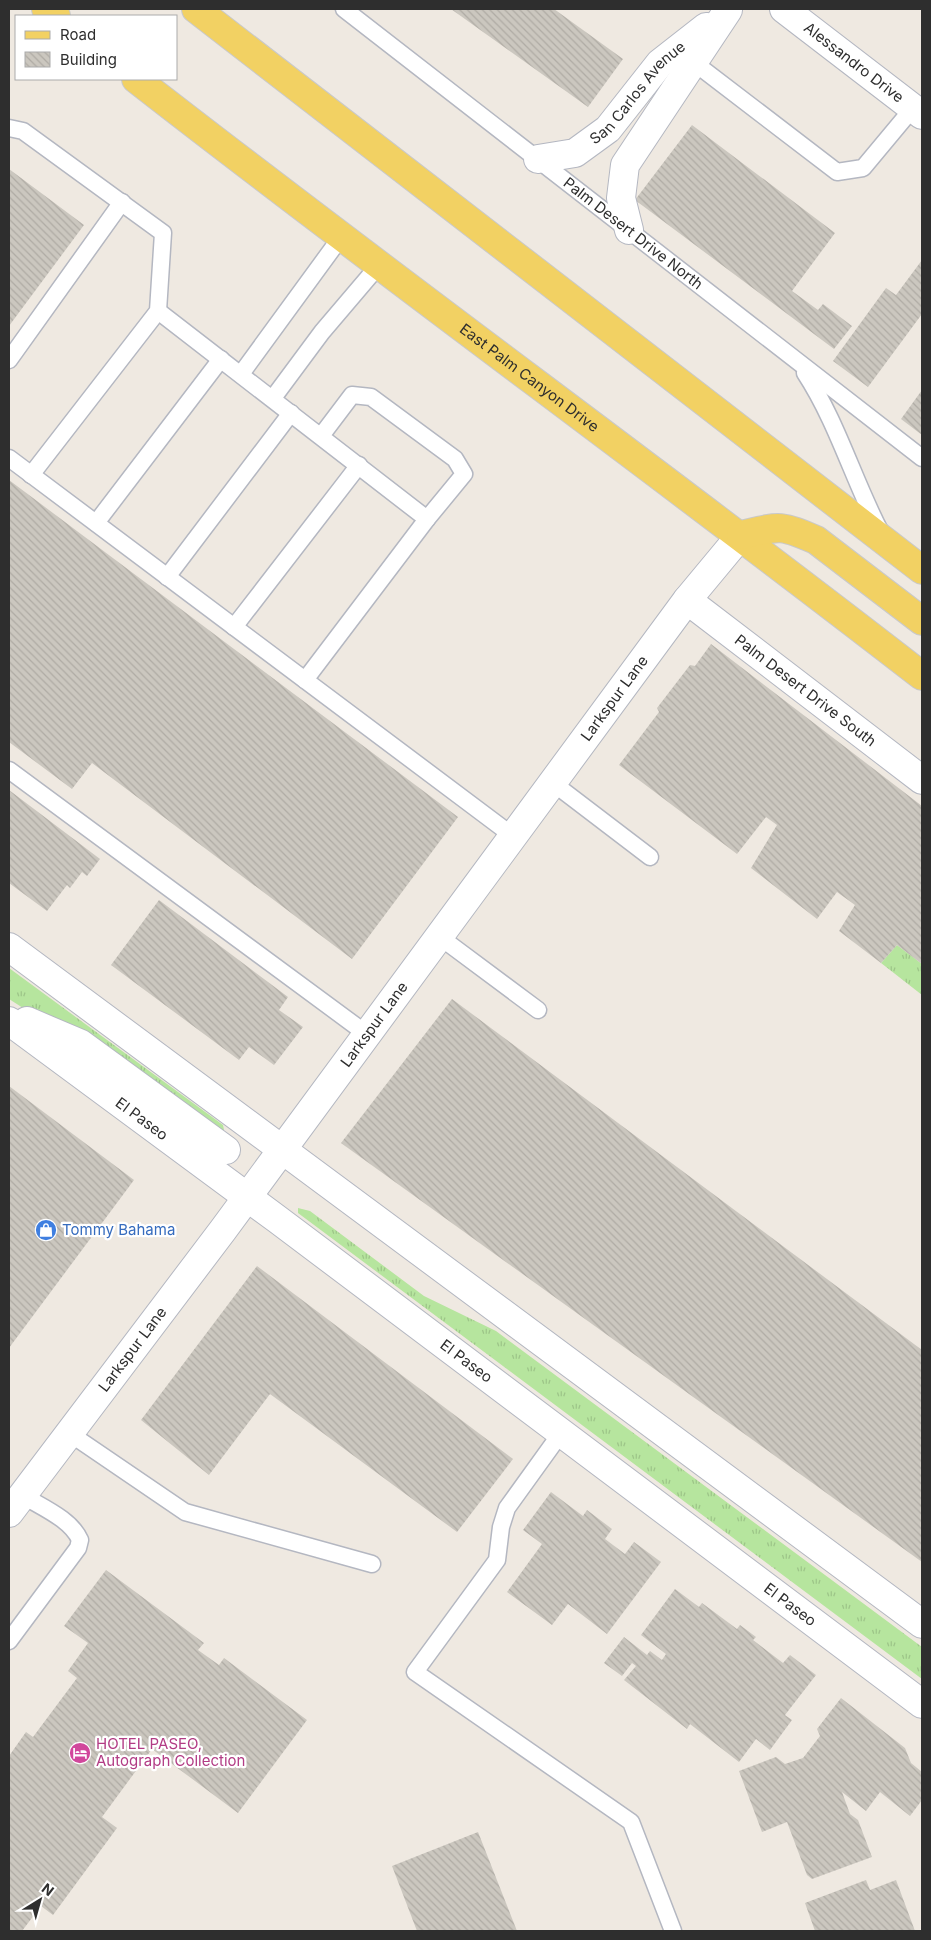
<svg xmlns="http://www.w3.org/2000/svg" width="931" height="1940" font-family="Inter,sans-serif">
<defs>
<pattern id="grass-tufts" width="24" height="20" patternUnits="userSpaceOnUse" patternTransform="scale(1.25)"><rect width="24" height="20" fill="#b6e59e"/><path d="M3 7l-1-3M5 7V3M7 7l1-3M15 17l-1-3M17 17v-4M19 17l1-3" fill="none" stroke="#9dc588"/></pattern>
<pattern id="building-back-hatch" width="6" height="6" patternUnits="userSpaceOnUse" patternTransform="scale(1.25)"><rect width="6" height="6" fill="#cbc7bf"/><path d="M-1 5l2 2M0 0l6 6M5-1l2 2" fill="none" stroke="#afaba4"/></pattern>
</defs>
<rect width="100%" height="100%" fill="#efe9e1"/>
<g fill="url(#grass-tufts)">
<path d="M 897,945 L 922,964 L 922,995 L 881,963 Z"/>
<path d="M 9,968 L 223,1125 L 224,1130 L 220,1134 L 9,999 Z"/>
<path d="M 298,1208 L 310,1211 L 424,1296 L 496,1331 L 922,1647 L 922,1679 L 302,1216 L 298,1213 Z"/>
</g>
<g fill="url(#building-back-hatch)">
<path d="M 451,9 L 554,9 L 623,59 L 588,107 Z"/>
<path d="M 692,125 L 835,233 L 792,291 L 818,310 L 823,304 L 852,326 L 834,349 L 635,200 Z"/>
<path d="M 9,169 L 84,225 L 9,326 Z"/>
<path d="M 922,260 L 922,314 L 868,387 L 833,361 L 886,288 L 896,295 Z"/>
<path d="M 922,390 L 922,435 L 901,419 Z"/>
<path d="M 9,480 L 458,817 L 352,959 L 92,763 L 72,789 L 9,742 Z"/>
<path d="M 711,644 L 922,806 L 922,964 L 897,945 L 881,963 L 839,931 L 855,905 L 837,892 L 817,919 L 751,868 L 777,825 L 766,817 L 737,854 L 619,765 L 659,712 L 657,708 L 690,665 L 695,666 Z"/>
<path d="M 9,790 L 100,859 L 87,876 L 82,872 L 70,888 L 67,885 L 47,911 L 9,883 Z"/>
<path d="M 159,900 L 288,997 L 279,1010 L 303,1027 L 274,1065 L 249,1047 L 239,1060 L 111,965 Z"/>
<path d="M 452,999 L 922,1350 L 922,1562 L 341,1143 Z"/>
<path d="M 9,1086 L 134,1180 L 9,1348 Z"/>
<path d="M 257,1266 L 513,1459 L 457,1532 L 270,1394 L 209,1475 L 141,1420 Z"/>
<path d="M 551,1492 L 583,1516 L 587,1510 L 612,1529 L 605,1539 L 625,1554 L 634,1542 L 661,1562 L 607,1634 L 568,1604 L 552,1625 L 507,1592 L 542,1544 L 523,1530 Z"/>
<path d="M 106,1570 L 204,1643 L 198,1650 L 219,1665 L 224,1658 L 307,1720 L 238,1813 L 152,1749 L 102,1817 L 117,1828 L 53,1915 L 41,1906 L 22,1931 L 9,1931 L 9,1756 L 26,1732 L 33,1737 L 77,1678 L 68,1671 L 88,1643 L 64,1626 Z"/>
<path d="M 675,1589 L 699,1607 L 702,1603 L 737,1629 L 740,1625 L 756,1637 L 753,1640 L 783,1663 L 790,1655 L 816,1675 L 785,1715 L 792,1720 L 770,1750 L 756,1739 L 739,1762 L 690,1724 L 687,1729 L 624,1680 L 636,1666 L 632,1663 L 622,1676 L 604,1663 L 624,1637 L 647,1655 L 650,1651 L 662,1660 L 666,1654 L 641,1635 Z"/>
<path d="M 841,1698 L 905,1748 L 911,1763 L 922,1772 L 922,1800 L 910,1816 L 880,1792 L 866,1811 L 842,1792 L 850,1814 L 858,1820 L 872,1857 L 812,1879 L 807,1875 L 787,1822 L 762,1832 L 739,1771 L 776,1757 L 785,1764 L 803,1758 L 820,1736 L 817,1729 Z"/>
<path d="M 478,1832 L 517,1931 L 417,1931 L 392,1866 Z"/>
<path d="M 866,1880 L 870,1890 L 896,1880 L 915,1931 L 815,1931 L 805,1903 Z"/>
</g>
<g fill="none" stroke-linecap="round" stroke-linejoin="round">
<g stroke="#b4b7c1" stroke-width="19">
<g id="lane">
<path id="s1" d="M 344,9 L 922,458"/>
<path d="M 692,61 L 837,172 L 863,168 L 913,108"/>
<path d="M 9,128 L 23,131 L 163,233 L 158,311 L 31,475"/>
<path d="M 158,311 L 427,519 L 464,474 L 455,459 L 371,397 L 352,395 L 321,436"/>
<path d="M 9,360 L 122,202"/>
<path d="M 805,373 C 837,422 853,479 880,531"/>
<path d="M 241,374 L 341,237"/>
<path d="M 273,398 L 322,332 L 379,265"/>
<path d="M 9,458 L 513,836"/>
<path d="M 96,523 L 221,359"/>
<path d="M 167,577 L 291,413"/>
<path d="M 234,627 L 359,465"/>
<path d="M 305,680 L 427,519"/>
<path d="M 9,770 L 368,1035"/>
<path d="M 553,783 L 650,857"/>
<path d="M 440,937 L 538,1010"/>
<path d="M 69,1433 L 185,1512 L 372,1564"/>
<path d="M 561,1433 L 507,1508 L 501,1527 L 497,1560 L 415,1672 L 631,1822 L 673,1931"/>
<path d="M 9,1641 L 78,1548 L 80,1540 C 71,1519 41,1507 22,1495"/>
</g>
</g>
<g stroke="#b4b7c1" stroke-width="30">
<g id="street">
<path id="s2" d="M 784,9 L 922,115"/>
<path id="s3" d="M 538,159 L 575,153 L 608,129 L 660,63 L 706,27"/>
<path d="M 629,230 L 621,198 L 625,165 L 728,10"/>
<path id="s4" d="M 687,600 L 922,780"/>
<path id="s5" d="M 9,1513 L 223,1230 L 687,600 L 741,535"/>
</g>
</g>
<g stroke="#b4b7c1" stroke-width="30">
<g id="secondary">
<path d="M 9,947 L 922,1624"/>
<path id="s6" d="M 9,1021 L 277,1219 L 922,1704"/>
<path d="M 27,1021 L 81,1044 L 226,1150"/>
</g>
</g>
<g stroke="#c9c9c9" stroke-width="30">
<g id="primary">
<path d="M 46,9 L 56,16"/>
<path d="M 196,9 L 922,570"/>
<path id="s7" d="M 136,79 C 395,281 662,474 922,676"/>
<path d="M 741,535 C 779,526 780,524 816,540 L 922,621"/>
</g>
</g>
<use href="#lane" stroke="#fff" stroke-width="16"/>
<use href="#street" stroke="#fff" stroke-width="28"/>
<use href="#secondary" stroke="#fff" stroke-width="28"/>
<use href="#primary" stroke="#f2d163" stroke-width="28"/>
</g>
<defs>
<g id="shop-disc" transform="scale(1.125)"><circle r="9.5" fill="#3f7fe0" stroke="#fff"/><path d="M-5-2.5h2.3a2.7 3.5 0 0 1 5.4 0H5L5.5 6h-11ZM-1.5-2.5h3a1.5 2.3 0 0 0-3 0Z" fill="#fff"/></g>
<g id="hotel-disc" transform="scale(1.125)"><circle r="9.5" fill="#d1479c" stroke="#fff"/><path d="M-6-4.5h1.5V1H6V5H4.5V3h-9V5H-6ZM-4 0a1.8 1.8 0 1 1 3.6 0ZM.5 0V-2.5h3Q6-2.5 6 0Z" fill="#fff"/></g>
</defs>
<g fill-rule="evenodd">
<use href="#shop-disc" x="46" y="1230"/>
<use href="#hotel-disc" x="80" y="1753"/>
</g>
<g text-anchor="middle" stroke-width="4.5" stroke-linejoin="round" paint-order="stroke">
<g font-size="15" fill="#2e2e2e" stroke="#fff">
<text dy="5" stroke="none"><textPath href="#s2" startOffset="88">Alessandro Drive</textPath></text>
<text dy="5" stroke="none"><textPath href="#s3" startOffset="125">San Carlos Avenue</textPath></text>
<text dy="5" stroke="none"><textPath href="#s1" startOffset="366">Palm Desert Drive North</textPath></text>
<text dy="5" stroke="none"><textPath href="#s7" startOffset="494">East Palm Canyon Drive</textPath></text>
<text dy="5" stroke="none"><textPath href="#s4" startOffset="149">Palm Desert Drive South</textPath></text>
<text dy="5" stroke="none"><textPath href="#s5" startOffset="1015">Larkspur Lane</textPath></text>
<text dy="5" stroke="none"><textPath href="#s5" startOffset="610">Larkspur Lane</textPath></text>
<text dy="5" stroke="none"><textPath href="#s6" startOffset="165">El Paseo</textPath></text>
<text dy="5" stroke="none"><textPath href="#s5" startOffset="205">Larkspur Lane</textPath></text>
<text dy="5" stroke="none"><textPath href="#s6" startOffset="570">El Paseo</textPath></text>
<text dy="5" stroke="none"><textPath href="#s6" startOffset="975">El Paseo</textPath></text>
</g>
<g font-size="15" fill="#366cbe" stroke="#fff" text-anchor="start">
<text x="62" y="1235">Tommy Bahama</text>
</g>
<g font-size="15" fill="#b23c85" stroke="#fff" text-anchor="start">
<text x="96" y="1749">HOTEL PASEO,<tspan x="96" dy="17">Autograph Collection</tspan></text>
</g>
</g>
<rect width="931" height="1940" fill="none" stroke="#2e2e2e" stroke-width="20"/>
<rect x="15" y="15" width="162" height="65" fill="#ffffff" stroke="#ababab"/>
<rect x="25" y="31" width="25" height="8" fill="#f2d163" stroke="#ababab"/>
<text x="60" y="40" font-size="15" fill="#2e2e2e">Road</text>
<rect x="25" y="52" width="25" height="15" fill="url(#building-back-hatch)" stroke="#ababab"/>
<text x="60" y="65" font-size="15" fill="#2e2e2e">Building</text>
<g transform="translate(40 1900) rotate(37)" stroke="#ffffff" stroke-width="4" paint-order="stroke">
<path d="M0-4L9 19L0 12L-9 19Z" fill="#2e2e2e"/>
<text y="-8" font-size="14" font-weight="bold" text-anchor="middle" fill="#2e2e2e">N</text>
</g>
</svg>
